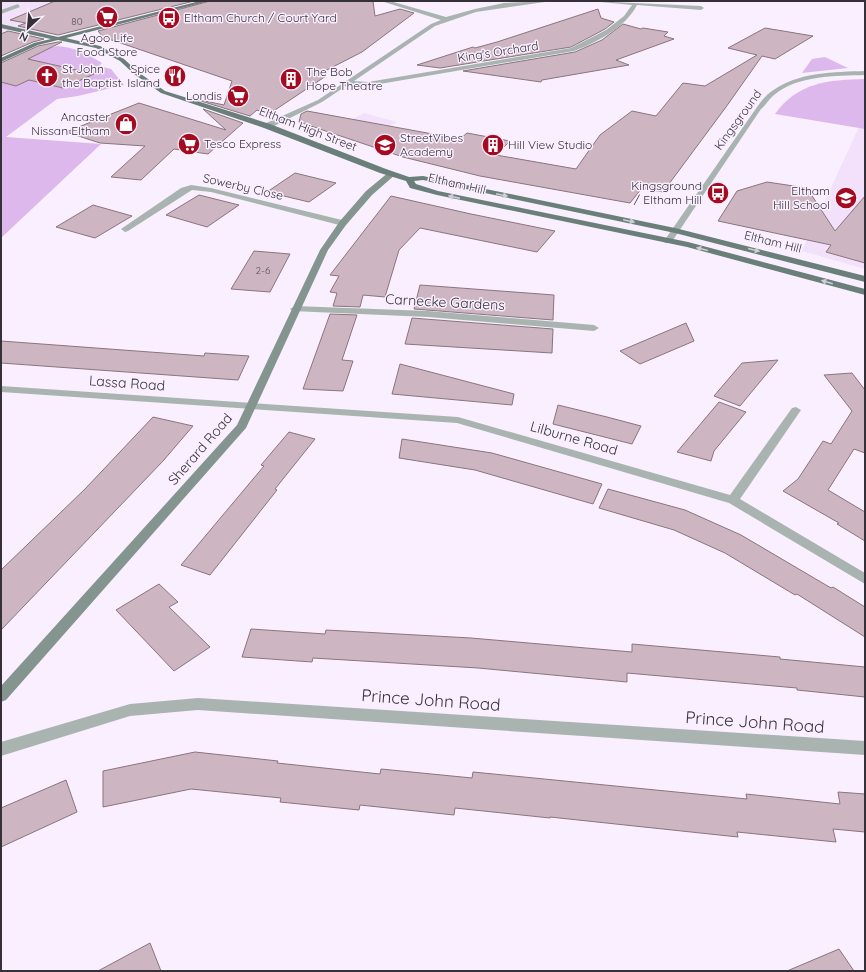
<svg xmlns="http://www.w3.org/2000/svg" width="866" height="972" font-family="Quicksand,sans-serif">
<rect width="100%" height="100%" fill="#faefff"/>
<g fill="#f3e0fa">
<path d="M 1,1 L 188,1 L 21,40 L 1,50 Z"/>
<path d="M 364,113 L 397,122 L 381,131 L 394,135 L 373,147 L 330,131 Z"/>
<path d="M 859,127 L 865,129 L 865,269 L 802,251 Z"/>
</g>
<g fill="#ddb8ec">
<path d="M 57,46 C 74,47 88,54 102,63 L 99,66 L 111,69 L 124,85 L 78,96 L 57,99 L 6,137 L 101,144 L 1,238 L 1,72 C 19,63 38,50 57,46 Z"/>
<path d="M 825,57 L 848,68 L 802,73 L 812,59 Z"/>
<path d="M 865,79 L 865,129 L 775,114 C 798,82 828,80 865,79 Z"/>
</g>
<g fill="#cdb6c1" stroke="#8a747e">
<path d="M 55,1 L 194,1 L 58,35 L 18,26 L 26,23 L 10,20 Z"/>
<path d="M 210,1 L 373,1 L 375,16 L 400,9 L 414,13 L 362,52 L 321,73 L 326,76 L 269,114 L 257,110 L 250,116 L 191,98 L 224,105 L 232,81 L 103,37 L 98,31 Z"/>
<path d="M 598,9 L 601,18 L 614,22 L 605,29 L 571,47 L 440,68 L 417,65 L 473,47 L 475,48 L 497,42 Z"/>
<path d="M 623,24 L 641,29 L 643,28 L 668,32 L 664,36 L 674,39 L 616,60 L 629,65 L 542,80 L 541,82 L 463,71 L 575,52 L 602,40 Z"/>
<path d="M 765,28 L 813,36 L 775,59 L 762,56 L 726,107 L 663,192 L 642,188 L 630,203 L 480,176 L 403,157 L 299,122 L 301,114 L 307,111 L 460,139 L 467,133 L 510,141 L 496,155 L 576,169 L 600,135 L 632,111 L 656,116 L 683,83 L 705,86 L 757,55 L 728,48 Z"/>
<path d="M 8,31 L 44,39 L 33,42 L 1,56 L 1,34 Z"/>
<path d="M 58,42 L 62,42 L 28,59 L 94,74 L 63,88 L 29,80 L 16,86 L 1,82 L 1,63 L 38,46 Z"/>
<path d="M 139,103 L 226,130 L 203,109 L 243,123 L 208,154 L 174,149 L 141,180 L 111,177 L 145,146 L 100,143 L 66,132 Z"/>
<path d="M 295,173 L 336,183 L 309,202 L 267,192 Z"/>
<path d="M 767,182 L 807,188 L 835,231 L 865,196 L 865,263 L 826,252 L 831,245 L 718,221 L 737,191 Z"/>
<path d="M 199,195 L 239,205 L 207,227 L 166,215 Z"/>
<path d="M 391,196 L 471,214 L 555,231 L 537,252 L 420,228 L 399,250 L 385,297 L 363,295 L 360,307 L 333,306 L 337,293 L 330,292 L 339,276 L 330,275 Z"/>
<path d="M 93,205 L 132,216 L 95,238 L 56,227 Z"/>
<path d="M 254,251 L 290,254 L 270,292 L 231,289 Z"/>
<path d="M 420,285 L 554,295 L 553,320 L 414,309 Z"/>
<path d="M 330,314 L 357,315 L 342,360 L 353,361 L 343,391 L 303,389 Z"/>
<path d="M 412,318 L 553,329 L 552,353 L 405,344 Z"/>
<path d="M 686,323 L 694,341 L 640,364 L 620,351 Z"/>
<path d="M 1,341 L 204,356 L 205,353 L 249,356 L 238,380 L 1,363 Z"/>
<path d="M 778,360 L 740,406 L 714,396 L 742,363 Z"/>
<path d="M 400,364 L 514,394 L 512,405 L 392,394 Z"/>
<path d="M 852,373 L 865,390 L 865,453 L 854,449 L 828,490 L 865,512 L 865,541 L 837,524 L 839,523 L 783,491 L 798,479 L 823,441 L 831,444 L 852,411 L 824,375 Z"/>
<path d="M 719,402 L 746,412 L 714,451 L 711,461 L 677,452 Z"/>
<path d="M 558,405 L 607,417 L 641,426 L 632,444 L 553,424 Z"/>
<path d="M 153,417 L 193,426 L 163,461 L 1,630 L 1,570 L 85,489 Z"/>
<path d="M 289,432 L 315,439 L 275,489 L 277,490 L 210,575 L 181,565 L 264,466 L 261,465 Z"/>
<path d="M 402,439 L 492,453 L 602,484 L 593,504 L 475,470 L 399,458 Z"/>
<path d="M 608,489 L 685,510 L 741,535 L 831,588 L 833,587 L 865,607 L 865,637 L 797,594 L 795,595 L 725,553 L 674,530 L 599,508 Z"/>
<path d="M 159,584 L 178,602 L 169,607 L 210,647 L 174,671 L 116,610 Z"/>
<path d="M 251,629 L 325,634 L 326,630 L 471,638 L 632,652 L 632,644 L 780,657 L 780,659 L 865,667 L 865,697 L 797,690 L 797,688 L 627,673 L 627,682 L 478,668 L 313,658 L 312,662 L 242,657 Z"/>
<path d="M 195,752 L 278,761 L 277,763 L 380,774 L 381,769 L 472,778 L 473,772 L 747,799 L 746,794 L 840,804 L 838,792 L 865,794 L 865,832 L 833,829 L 836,842 L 737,832 L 738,837 L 550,817 L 550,818 L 455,808 L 454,815 L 360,805 L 359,810 L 280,802 L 281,798 L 191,789 L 103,807 L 103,771 Z"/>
<path d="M 66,780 L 77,812 L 1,847 L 1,808 Z"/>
<path d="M 150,943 L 161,971 L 98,971 Z"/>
<path d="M 839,949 L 854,971 L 787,971 Z"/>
</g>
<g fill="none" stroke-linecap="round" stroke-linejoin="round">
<g fill="#a9b4b0" fill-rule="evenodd">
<path d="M 381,1 L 390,1 L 446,17 L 475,9 L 504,3 L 552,1 L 476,12 L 435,26 L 354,81 L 368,82 L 571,48 L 606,30 L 624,16 L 632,5 L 590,1 L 701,6 L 704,8 L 701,10 L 637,5 C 625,28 597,42 574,51 L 368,86 L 349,84 L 322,102 L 270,128 L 264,128 L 264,124 L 318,100 L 431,24 L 441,20 Z"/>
<path d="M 18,4 L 20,7 L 1,14 L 1,10 Z"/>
<path d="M 865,71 L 865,75 C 835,76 798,75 774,95 C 769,99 766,105 761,109 L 671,243 L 665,243 L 664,241 L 757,107 C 761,101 766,95 772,91 C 798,72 834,72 865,71 Z"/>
<path d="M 191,185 L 211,188 L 346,221 L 347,223 L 343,226 L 211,192 L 192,190 L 128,231 L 125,232 L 121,229 L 181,188 Z"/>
<path d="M 295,306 L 428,311 L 594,325 L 599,328 L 594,331 L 428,317 L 292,311 L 290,309 Z"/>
<path d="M 1,386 L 458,417 L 730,495 L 792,408 L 796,407 L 801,410 L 740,499 L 865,573 L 865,584 L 729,503 L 457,423 L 1,392 Z"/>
<path d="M 198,698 L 865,741 L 865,755 L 198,710 L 130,716 L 1,756 L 1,742 L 130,704 Z"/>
</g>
<path fill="#849590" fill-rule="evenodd" d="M 389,172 L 396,174 L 372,195 L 346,225 L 328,250 L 246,428 L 6,700 L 1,702 L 1,686 L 237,425 L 320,250 L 340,221 L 366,191 Z"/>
<path fill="#6a7f79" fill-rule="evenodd" d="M 200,1 L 209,1 L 66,38 L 100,46 L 124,59 L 138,72 L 165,91 L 270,124 L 386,169 L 409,177 L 423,176 L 675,228 L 865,276 L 865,282 L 675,233 L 423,180 L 414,181 L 416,184 L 438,191 L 688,242 L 865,289 L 865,295 L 687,247 L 437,195 L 410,188 L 406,181 L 380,173 L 264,128 L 161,93 L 134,74 L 120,61 L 96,48 L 58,40 L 38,45 L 1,62 L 1,58 L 34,43 L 51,39 L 1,28 L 1,24 L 58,37 Z"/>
</g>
<defs><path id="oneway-solid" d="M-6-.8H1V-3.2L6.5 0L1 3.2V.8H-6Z"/></defs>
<g fill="#cfcdd7">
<use href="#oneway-solid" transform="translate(502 195) rotate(12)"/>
<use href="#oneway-solid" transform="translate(454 197) rotate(-167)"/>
<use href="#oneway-solid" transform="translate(629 221) rotate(12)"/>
<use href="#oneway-solid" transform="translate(702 249) rotate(-166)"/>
<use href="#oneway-solid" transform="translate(754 250) rotate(14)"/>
<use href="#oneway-solid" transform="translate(827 282) rotate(-164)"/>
</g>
<defs>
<g id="supermarket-disc" transform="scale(1.15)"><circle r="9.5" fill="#a50a21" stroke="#faefff"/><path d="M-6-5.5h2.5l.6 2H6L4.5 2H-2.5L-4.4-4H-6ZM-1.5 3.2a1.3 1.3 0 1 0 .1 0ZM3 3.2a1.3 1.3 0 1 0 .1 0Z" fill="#fff"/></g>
<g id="bus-disc" transform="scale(1.15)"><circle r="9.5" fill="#a50a21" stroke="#faefff"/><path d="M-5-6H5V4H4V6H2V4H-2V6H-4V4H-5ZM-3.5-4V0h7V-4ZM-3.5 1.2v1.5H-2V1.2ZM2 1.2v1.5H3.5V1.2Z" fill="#fff"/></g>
<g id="church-disc" transform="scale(1.15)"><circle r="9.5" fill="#a50a21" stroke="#faefff"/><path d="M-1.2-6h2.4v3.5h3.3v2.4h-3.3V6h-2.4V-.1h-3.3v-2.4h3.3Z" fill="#fff"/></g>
<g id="restaurant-disc" transform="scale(1.15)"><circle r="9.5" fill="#a50a21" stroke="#faefff"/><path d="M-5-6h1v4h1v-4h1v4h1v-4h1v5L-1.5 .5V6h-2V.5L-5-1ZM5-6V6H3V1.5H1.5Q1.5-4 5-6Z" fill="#fff"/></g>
<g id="building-disc" transform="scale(1.15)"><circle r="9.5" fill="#a50a21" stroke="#faefff"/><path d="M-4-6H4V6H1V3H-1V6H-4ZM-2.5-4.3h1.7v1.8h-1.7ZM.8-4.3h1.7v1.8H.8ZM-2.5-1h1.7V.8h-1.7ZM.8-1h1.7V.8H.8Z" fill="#fff"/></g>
<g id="shop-disc" transform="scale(1.15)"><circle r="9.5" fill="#a50a21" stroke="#faefff"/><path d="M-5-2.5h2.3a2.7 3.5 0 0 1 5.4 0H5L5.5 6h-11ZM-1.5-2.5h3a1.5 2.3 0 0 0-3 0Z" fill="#fff"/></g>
<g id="school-disc" transform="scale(1.15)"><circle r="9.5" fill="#a50a21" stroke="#faefff"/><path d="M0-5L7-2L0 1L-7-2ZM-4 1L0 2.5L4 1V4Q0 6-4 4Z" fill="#fff"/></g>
</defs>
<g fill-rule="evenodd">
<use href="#supermarket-disc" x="107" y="17"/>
<use href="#bus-disc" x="169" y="18"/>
<use href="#church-disc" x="47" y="76"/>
<use href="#restaurant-disc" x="175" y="76"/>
<use href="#building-disc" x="291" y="79"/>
<use href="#supermarket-disc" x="238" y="96"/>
<use href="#shop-disc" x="126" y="124"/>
<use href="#supermarket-disc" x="189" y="144"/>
<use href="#school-disc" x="385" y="145"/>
<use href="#building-disc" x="493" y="145"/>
<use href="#bus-disc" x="718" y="193"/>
<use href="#school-disc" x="846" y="198"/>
</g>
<g text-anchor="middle" stroke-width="3" stroke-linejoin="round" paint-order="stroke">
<g font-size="10" fill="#5c525b">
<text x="77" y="25">80</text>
<text x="263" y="274">2-6</text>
</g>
<g font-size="12" fill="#363139" stroke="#faefff" text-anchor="start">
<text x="184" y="22">Eltham Church / Court Yard</text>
<text x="107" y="42" text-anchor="middle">Agoo Life<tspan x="107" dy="14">Food Store</tspan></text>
<text x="62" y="73">St John<tspan x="62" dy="14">the Baptist</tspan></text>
<text x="160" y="73" text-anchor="end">Spice<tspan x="160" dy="14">Island</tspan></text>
<text x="306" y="76">The Bob<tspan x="306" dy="14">Hope Theatre</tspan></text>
<text x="222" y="100" text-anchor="end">Londis</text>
<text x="110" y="121" text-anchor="end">Ancaster<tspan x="110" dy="14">Nissan Eltham</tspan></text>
<text x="400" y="142">StreetVibes<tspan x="400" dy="14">Academy</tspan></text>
<text x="204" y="148">Tesco Express</text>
<text x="508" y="149">Hill View Studio</text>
<text x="702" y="190" text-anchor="end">Kingsground<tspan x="702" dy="14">/ Eltham Hill</tspan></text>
<text x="830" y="195" text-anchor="end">Eltham<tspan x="830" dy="14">Hill School</tspan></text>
</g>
<g font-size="12" fill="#363139" stroke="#faefff">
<text transform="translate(498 52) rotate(-9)" y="4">King's Orchard</text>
<text transform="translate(738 120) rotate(-54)" y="4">Kingsground</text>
<text transform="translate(308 129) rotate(21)" y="4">Eltham High Street</text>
<text transform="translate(457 184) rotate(13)" y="4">Eltham Hill</text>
<text transform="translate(243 187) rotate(13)" y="4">Sowerby Close</text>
<text transform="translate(773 242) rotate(14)" y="4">Eltham Hill</text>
</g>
<g font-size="14" fill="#363139" stroke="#faefff">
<text transform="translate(445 302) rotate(3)" y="5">Carnecke Gardens</text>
<text transform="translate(127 383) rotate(4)" y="5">Lassa Road</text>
<text transform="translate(574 438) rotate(16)" y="5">Lilburne Road</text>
<text transform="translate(200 449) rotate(-49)" y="5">Sherard Road</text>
</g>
<g font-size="17" fill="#363139" stroke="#faefff">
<text transform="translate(431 700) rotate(4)" y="6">Prince John Road</text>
<text transform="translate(755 722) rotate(4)" y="6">Prince John Road</text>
</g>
</g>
<rect width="866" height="972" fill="none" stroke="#363139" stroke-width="4"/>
<g transform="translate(28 28) rotate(206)" stroke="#faefff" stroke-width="3" paint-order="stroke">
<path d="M0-3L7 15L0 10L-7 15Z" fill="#363139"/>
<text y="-6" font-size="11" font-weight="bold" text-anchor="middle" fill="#363139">N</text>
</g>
</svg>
